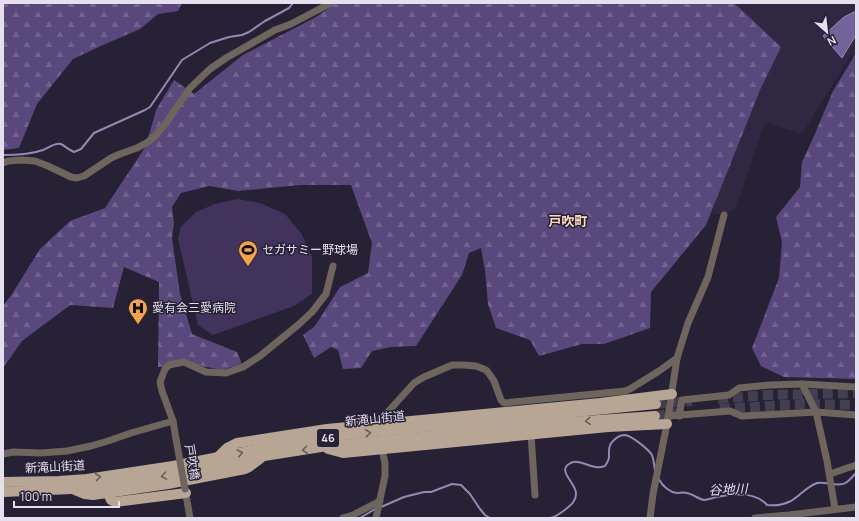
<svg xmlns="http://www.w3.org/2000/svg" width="859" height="521" font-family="Manrope,'Noto Sans JP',sans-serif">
<defs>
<pattern id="forest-firs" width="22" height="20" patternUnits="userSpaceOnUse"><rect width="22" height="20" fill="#59487c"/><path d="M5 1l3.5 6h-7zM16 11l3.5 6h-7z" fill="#71628f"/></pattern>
</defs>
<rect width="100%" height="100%" fill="#272135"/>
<path fill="#302842" d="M 729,3 L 856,3 L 856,56 L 851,55 L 802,134 L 765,122 L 736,208 L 724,215 L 712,213 L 752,94 Z"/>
<g fill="url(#forest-firs)">
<path d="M 3,3 L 182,3 L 178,11 L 158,14 L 140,29 L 103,45 L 73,59 L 37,104 L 19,148 L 3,150 Z"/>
<path d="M 336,3 L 734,3 L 781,47 L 760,90 L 706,225 L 651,292 L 650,328 L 604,344 L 582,344 L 539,356 L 530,340 L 496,328 L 488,304 L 485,270 L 481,248 L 469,253 L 462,275 L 416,346 L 391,347 L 372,351 L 361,368 L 343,369 L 338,350 L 331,347 L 314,358 L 303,335 L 315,326 L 340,287 L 368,273 L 372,243 L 351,185 L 300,185 L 238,191 L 209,186 L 181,193 L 172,207 L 174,223 L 172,238 L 180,294 L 192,334 L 237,352 L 242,364 L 222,370 L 192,364 L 158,367 L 159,282 L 124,267 L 113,308 L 70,305 L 22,341 L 3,368 L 3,306 L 12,294 L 40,249 L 70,221 L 105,208 L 146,146 L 156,110 L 174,80 L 194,94 L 243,55 L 316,17 Z"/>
<path d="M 856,53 L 856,379 L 784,377 L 761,366 L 752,348 L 779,278 L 782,242 L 776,217 L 800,187 L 802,162 L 814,136 L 833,91 Z"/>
</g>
<path fill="#41335c" d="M 237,199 L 260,203 L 285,214 L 301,233 L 312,257 L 312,294 L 294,306 L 213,335 L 198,325 L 178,239 L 181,227 L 196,212 L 215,204 Z"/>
<path fill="#746399" stroke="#9688b2" d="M 856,11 L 856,35 L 842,58 L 823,36 L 844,17 Z"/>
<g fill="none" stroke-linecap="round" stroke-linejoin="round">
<g stroke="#9688b2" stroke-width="2">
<path d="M 3,155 C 15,155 32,154 43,150 C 49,148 55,142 61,144 C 65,146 69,150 74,152 L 81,149 L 94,133 L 145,110 L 150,107 L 182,60 L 210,43 L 229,37 L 242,35 L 249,32 L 265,21 L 289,8 L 293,3"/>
<path d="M 658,478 C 662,485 668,492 677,493 C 680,493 683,492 687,493 C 693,494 698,499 704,500 C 708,500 712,498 716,497 C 733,494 755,491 767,505 C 775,506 783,505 791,501 C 800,496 806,487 817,483 C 826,481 839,488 847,482 C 851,479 853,476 856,473"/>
<path d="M 381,507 L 404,497 L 424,492 L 431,492 L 452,484 L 461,485 L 470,494 L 480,509 L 485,515 L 490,518"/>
<path d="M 360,518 L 375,509"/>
<path d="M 550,518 C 556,517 561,513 566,509 C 571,505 576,501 576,494 C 577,484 557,471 569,464 C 577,458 587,466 596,467 C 599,468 602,467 605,466 C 607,463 609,460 609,457 C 609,451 608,445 614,440 C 617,437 620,435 625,435 C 632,436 648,449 652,455 C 654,460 654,465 655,470"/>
</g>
<g stroke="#433e51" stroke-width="10" stroke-dasharray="10 5" stroke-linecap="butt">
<path d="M 718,399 L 767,395 L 856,393"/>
<path d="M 656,404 L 692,401"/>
<path d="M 720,409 L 802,404 L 856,405"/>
<path d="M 655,416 L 678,413"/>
</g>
<g stroke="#6e655c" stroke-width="7">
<path d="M 3,163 L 8,161 L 22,160 L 35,161 L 48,166 L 71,177 L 77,178 L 84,176 L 111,158 L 120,154 L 137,148 L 148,142 L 156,135 L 166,123 L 190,88 L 210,69 L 226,58 L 275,30 L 291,24 L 331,3"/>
<path d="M 802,384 L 856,387"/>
<path d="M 668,416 L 730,411 L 742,416 L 816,412 L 856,415"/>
<path d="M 679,416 L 682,400 L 729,395 L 739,388 L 770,385 L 802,384 L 816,412 L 827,461 L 835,509"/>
<path d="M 386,423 L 386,414 L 414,383 L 424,377 L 452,365 L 464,365 L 476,366 L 486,370 L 490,375 L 494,381 L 501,400 L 504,403 L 625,391 L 630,389 L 659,371 L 677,358"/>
<path d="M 531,434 L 535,495"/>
<path d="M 176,439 L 173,421 L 162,391 L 160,382 L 165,369 L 169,365 L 184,362 L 206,372 L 226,373 L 243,367 L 260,356 L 298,325 L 312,312 L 326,294 L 333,266"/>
<path d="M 3,454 L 13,452 L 41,453 L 67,451 L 91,446 L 108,441 L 131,433 L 173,421"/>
<path d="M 830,474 L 856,465"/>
<path d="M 185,489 L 190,518"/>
<path d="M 343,518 L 351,516 L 380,501"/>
<path d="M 376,518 L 385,476 L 385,463 L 382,449"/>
<path d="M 650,518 L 653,494 L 667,424 L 677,358 L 688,323 L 708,277 L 724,215"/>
<path d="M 755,518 L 789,515 L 856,507"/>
</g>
<g stroke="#b7a694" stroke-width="10">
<path d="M 328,449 L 343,453 L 608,427 L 667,424"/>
<path d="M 217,458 L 227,448 L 237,443 L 327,429 L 600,403 L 672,394"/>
<path d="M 3,482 L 59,481 L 87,479 L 173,466 L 269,447 L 344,435 L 656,404"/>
<path d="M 75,490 L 85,494 L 93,495 L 168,484 L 245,469 L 249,467 L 261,458"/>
<path d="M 3,492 L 71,489 L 145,480 L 264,456 L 321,447 L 571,422 L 655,416"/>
<path d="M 108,493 L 111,500 L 115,502 L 186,493"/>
</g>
<path stroke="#6e655c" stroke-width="7" d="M 176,439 L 185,489"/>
</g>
<defs><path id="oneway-chevron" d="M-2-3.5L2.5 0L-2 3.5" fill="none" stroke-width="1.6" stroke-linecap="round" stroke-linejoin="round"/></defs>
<g stroke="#685d60">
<use href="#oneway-chevron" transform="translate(588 421) rotate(175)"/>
<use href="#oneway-chevron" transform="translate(368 433) rotate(-6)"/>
<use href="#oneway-chevron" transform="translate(305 450) rotate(172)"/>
<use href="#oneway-chevron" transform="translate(240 453) rotate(-12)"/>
<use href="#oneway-chevron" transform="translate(164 476) rotate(170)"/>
<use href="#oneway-chevron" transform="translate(98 477) rotate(-7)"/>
</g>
<defs>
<g id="stadium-pin" transform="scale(1)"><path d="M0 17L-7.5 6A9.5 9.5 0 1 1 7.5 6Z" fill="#f3a443" stroke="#272135"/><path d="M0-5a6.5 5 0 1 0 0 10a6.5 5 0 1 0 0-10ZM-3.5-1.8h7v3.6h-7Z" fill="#111"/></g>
<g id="hospital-pin" transform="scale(1)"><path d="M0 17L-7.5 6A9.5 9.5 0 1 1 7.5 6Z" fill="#f3a443" stroke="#272135"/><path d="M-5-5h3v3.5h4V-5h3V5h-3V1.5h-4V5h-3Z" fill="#111"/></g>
</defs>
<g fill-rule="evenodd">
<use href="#stadium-pin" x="248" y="250"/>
<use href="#hospital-pin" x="138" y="308"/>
</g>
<g text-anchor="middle" stroke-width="3" stroke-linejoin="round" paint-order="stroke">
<rect fill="#272135" stroke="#aba7b6" stroke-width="1" x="317" y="429" width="22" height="18" rx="3"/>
<g font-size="11" font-weight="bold" fill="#e4e0ee">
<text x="328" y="442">46</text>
</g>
<g font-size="12" fill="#e4e0ee" stroke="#272135" text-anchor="start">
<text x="262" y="254">セガサミー野球場</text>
<text x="152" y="312">愛有会三愛病院</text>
</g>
<g font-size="12" fill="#e4e0ee" stroke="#272135">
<text transform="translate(375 419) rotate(-6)" y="4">新滝山街道</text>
<text transform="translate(192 462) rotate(80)" y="4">戸吹橋</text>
<text transform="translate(55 467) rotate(-3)" y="4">新滝山街道</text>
</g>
<g font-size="13" font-weight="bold" fill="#fedcb9" stroke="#272135">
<text x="568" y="226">戸吹町</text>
</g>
<g font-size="13" font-style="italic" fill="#e4dbfc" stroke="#272135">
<text transform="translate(728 489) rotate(-2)" y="5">谷地川</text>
</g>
</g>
<rect width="859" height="521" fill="none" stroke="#e4e0ee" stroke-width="8"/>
<g transform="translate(827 32) rotate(152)" stroke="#272135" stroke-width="3" paint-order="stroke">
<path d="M0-3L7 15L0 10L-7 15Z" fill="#e4e0ee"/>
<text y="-6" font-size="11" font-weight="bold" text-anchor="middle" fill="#e4e0ee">N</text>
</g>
<path d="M14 501v6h105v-6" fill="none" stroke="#e4e0ee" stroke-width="2"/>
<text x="20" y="501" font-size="12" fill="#e4e0ee" stroke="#272135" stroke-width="3" paint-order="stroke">100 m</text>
</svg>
